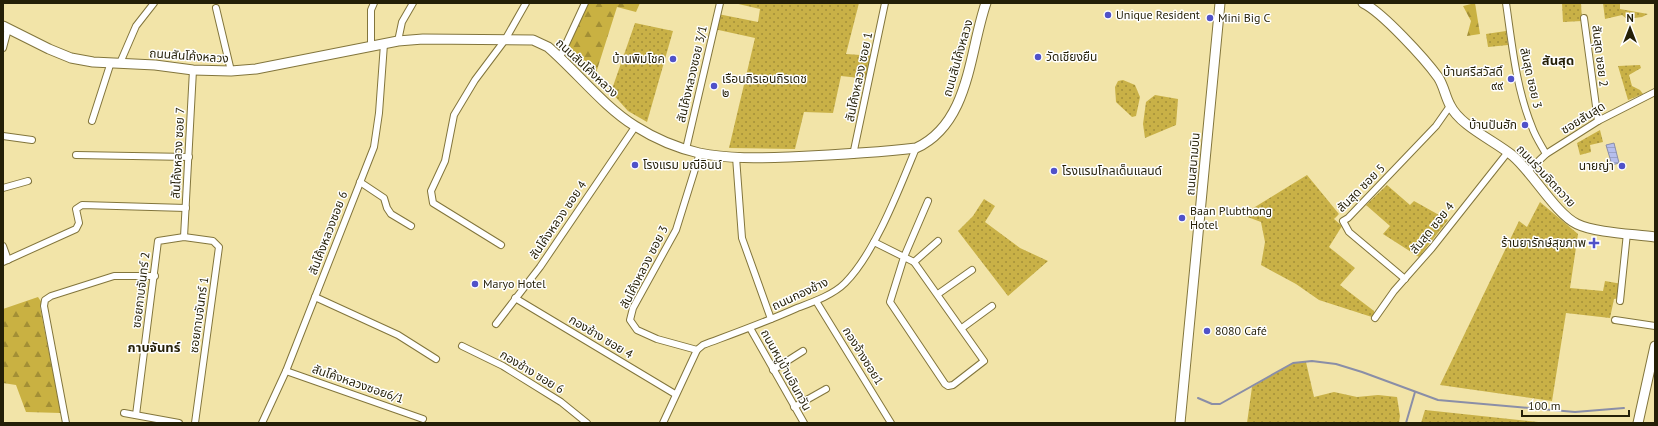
<svg xmlns="http://www.w3.org/2000/svg" width="1658" height="426" font-family="'PT Sans','Noto Sans Thai',sans-serif">
<defs>
<pattern id="grass-dots" width="8" height="8" patternUnits="userSpaceOnUse"><rect width="8" height="8" fill="#c9b147"/><path d="M2 2h.1M6 6h.1" fill="none" stroke="#a38f39" stroke-width="1.8" stroke-linecap="round"/></pattern>
<pattern id="forest-firs" width="22" height="20" patternUnits="userSpaceOnUse"><rect width="22" height="20" fill="#c9b142"/><path d="M5 1l3.5 6h-7zM16 11l3.5 6h-7z" fill="#a38f35"/></pattern>
<pattern id="water-rules" width="6" height="5" patternUnits="userSpaceOnUse"><rect width="6" height="5" fill="#b6beec"/><path d="M0 2.5h6" fill="none" stroke="#9ca3c9"/></pattern>
</defs>
<rect width="100%" height="100%" fill="#f2e4a8"/>
<g fill="url(#grass-dots)">
<path d="M 734,3 L 859,3 L 846,54 L 875,56 L 870,79 L 841,76 L 833,113 L 804,112 L 795,149 L 729,148 L 755,38 L 714,29 L 718,14 L 758,22 L 760,9 Z"/>
<path d="M 1562,3 L 1581,3 L 1582,21 L 1563,22 Z"/>
<path d="M 1603,3 L 1620,3 L 1620,9 L 1648,14 L 1642,17 L 1627,19 L 1622,15 L 1605,19 Z"/>
<path d="M 635,23 L 673,31 L 647,122 L 628,111 L 611,92 Z"/>
<path d="M 1506,31 L 1508,45 L 1488,47 L 1486,34 Z"/>
<path d="M 1640,65 L 1641,68 L 1629,75 L 1632,86 L 1640,90 L 1643,94 L 1628,100 L 1618,66 Z"/>
<path d="M 1123,80 L 1135,85 L 1140,97 L 1136,116 L 1132,117 L 1116,102 L 1115,87 L 1118,81 Z"/>
<path d="M 1155,95 L 1178,99 L 1176,125 L 1145,138 L 1143,124 L 1146,102 Z"/>
<path d="M 1600,130 L 1603,142 L 1590,145 L 1591,152 L 1580,155 L 1577,143 Z"/>
<path d="M 1307,175 L 1339,214 L 1334,219 L 1342,226 L 1329,247 L 1355,268 L 1340,285 L 1374,311 L 1375,318 L 1319,300 L 1296,284 L 1261,265 L 1265,242 L 1261,222 L 1242,215 Z"/>
<path d="M 1387,185 L 1410,205 L 1414,201 L 1448,220 L 1419,257 L 1383,234 L 1390,226 L 1366,205 Z"/>
<path d="M 984,199 L 995,206 L 985,222 L 1020,248 L 1048,261 L 1008,296 L 958,231 L 973,216 Z"/>
<path d="M 1540,202 L 1578,234 L 1570,288 L 1603,291 L 1605,281 L 1622,284 L 1620,298 L 1614,299 L 1610,318 L 1566,313 L 1552,401 L 1440,385 L 1519,221 L 1527,227 Z"/>
<path d="M 1306,362 L 1314,397 L 1334,392 L 1357,397 L 1378,395 L 1397,397 L 1400,416 L 1399,423 L 1247,423 L 1252,387 L 1293,363 Z"/>
<path d="M 1425,410 L 1548,423 L 1421,423 Z"/>
</g>
<g fill="url(#forest-firs)">
<path d="M 585,3 L 640,3 L 636,12 L 617,7 L 596,73 L 564,47 Z"/>
<path d="M 1475,3 L 1480,34 L 1467,36 L 1471,21 L 1463,6 Z"/>
<path d="M 38,297 L 42,303 L 40,307 L 61,413 L 26,412 L 16,385 L 3,383 L 3,309 Z"/>
</g>
<path fill="url(#water-rules)" stroke="#8a8ea7" d="M 1614,143 L 1619,163 L 1612,165 L 1606,145 Z"/>
<g fill="none" stroke-linecap="round" stroke-linejoin="round">
<g stroke="#8a8ea7" stroke-width="2">
<path d="M 1198,398 L 1212,404 L 1220,404 L 1293,363 L 1312,361 L 1336,364 L 1362,372 L 1438,400 L 1575,412 L 1624,408"/>
<path d="M 1406,423 L 1415,392"/>
</g>
<g stroke="#82753c" stroke-width="8">
<g id="street">
<path d="M 1506,3 C 1512,44 1516,88 1532,127 C 1535,136 1541,145 1546,154"/>
<path d="M 216,8 L 231,71"/>
<path d="M 1584,18 L 1598,121"/>
<path d="M 398,41 L 402,22 L 413,3"/>
<path d="M 371,47 L 371,10 L 374,3"/>
<path d="M 3,48 L 8,29"/>
<path d="M 560,57 L 585,3"/>
<path d="M 120,63 L 136,26 L 154,3"/>
<path d="M 92,121 L 111,62"/>
<path d="M 3,136 L 32,140"/>
<path d="M 686,149 L 720,3"/>
<path d="M 76,155 L 189,157"/>
<path d="M 853,155 L 885,3"/>
<path d="M 736,157 L 742,238 L 771,319"/>
<path d="M 1527,172 L 1546,154 L 1598,121 L 1655,92"/>
<path d="M 360,182 L 384,198 L 387,208 L 391,214 L 411,226"/>
<path d="M 3,188 L 28,181"/>
<path d="M 184,237 L 193,70"/>
<path d="M 874,242 L 914,262 L 984,361 L 953,385 L 948,386 L 945,384 L 890,302 L 904,257 L 928,201"/>
<path d="M 501,245 L 433,203 L 431,191 L 445,161 L 454,115 L 475,80 L 505,40 L 526,3"/>
<path d="M 3,246 L 8,260"/>
<path d="M 3,262 L 76,229 L 79,223 L 76,209 L 82,205 L 186,208"/>
<path d="M 914,262 L 938,241"/>
<path d="M 1405,279 L 1349,232 L 1343,221 L 1348,218 L 1436,126 L 1450,106"/>
<path d="M 938,294 L 972,270"/>
<path d="M 315,297 L 398,335 L 436,359"/>
<path d="M 515,298 L 675,394"/>
<path d="M 816,301 L 891,423"/>
<path d="M 1620,301 L 1627,233"/>
<path d="M 1375,318 L 1394,291 L 1432,248 L 1508,152"/>
<path d="M 1615,320 L 1655,326"/>
<path d="M 496,324 L 540,267 L 635,127"/>
<path d="M 750,328 L 804,423"/>
<path d="M 962,328 L 992,306"/>
<path d="M 462,346 L 503,366 L 561,402 L 587,423"/>
<path d="M 697,350 L 657,339 L 637,330 L 630,320 L 633,308 L 676,230 L 700,153"/>
<path d="M 773,370 L 803,351"/>
<path d="M 286,371 L 423,419"/>
<path d="M 794,407 L 826,389"/>
<path d="M 124,413 L 179,423"/>
<path d="M 136,415 L 158,241 L 184,237 L 213,241 L 219,247 L 195,423"/>
<path d="M 66,423 L 44,306 L 45,300 L 51,296 L 114,276 L 155,276"/>
<path d="M 262,423 L 286,371 L 374,147 L 379,113 L 384,44"/>
<path d="M 663,423 L 697,350 L 703,345 C 735,333 766,322 797,308 C 813,302 833,295 845,283 C 875,253 900,187 916,148"/>
</g>
</g>
<g stroke="#82753c" stroke-width="11">
<g id="secondary">
<path d="M 1363,3 C 1382,12 1425,59 1438,77 C 1444,86 1445,96 1450,105 C 1460,126 1495,141 1513,156 C 1533,173 1556,214 1577,224 C 1596,233 1634,234 1655,237"/>
<path d="M 3,26 L 49,49 L 71,58 L 93,62 L 155,65 L 193,70 L 231,71 L 256,69 L 398,41 L 423,39 L 533,40 L 548,47 C 576,71 604,107 635,126 C 654,138 677,148 699,153 C 728,159 760,158 789,157 C 832,155 874,153 916,148 C 970,123 969,52 986,3"/>
<path d="M 1180,423 L 1220,3"/>
<path d="M 1638,423 L 1655,346"/>
</g>
</g>
<use href="#street" stroke="#fff" stroke-width="6"/>
<use href="#secondary" stroke="#fff" stroke-width="9"/>
</g>
<g fill="#5052c9" stroke="#fff" stroke-width="1.5">
<circle cx="1108" cy="15" r="4"/>
<circle cx="1210" cy="18" r="4"/>
<circle cx="1038" cy="57" r="4"/>
<circle cx="673" cy="59" r="4"/>
<circle cx="1511" cy="79" r="4"/>
<circle cx="714" cy="86" r="4"/>
<circle cx="1525" cy="125" r="4"/>
<circle cx="635" cy="165" r="4"/>
<circle cx="1622" cy="166" r="4"/>
<circle cx="1054" cy="171" r="4"/>
<circle cx="1182" cy="218" r="4"/>
<path d="M1592 237h4v4h4v4h-4v4h-4v-4h-4v-4h4z"/>
<circle cx="475" cy="284" r="4"/>
<circle cx="1207" cy="331" r="4"/>
</g>
<g text-anchor="middle" stroke-width="3" stroke-linejoin="round" paint-order="stroke">
<g font-size="12" fill="#241f07" stroke="#fff" text-anchor="start">
<text x="1116" y="19">Unique Resident</text>
<text x="1218" y="22">Mini Big C</text>
<text x="1046" y="61">วัดเชียงยืน</text>
<text x="665" y="63" text-anchor="end">บ้านพิมโชค</text>
<text x="1503" y="76" text-anchor="end">บ้านศรีสวัสดิ์<tspan x="1503" dy="14">๙๙</tspan></text>
<text x="722" y="83">เรือนถิรเอนถิรเดช<tspan x="722" dy="14">๒</tspan></text>
<text x="1517" y="129" text-anchor="end">บ้านปันฮัก</text>
<text x="643" y="169">โรงแรม มณีอินน์</text>
<text x="1614" y="170" text-anchor="end">นายญ่า</text>
<text x="1062" y="175">โรงแรมโกลเด็นแลนด์</text>
<text x="1190" y="215">Baan Plubthong<tspan x="1190" dy="14">Hotel</tspan></text>
<text x="1586" y="247" text-anchor="end">ร้านยารักษ์สุขภาพ</text>
<text x="483" y="288">Maryo Hotel</text>
<text x="1215" y="335">8080 Café</text>
</g>
<g font-size="12" fill="#241f07" stroke="#fff">
<text transform="translate(189 56) rotate(4)" y="4">ถนนสันโค้งหลวง</text>
<text transform="translate(1600 56) rotate(83)" y="4">สันสุด ซอย 2</text>
<text transform="translate(958 58) rotate(-74)" y="4">ถนนสันโค้งหลวง</text>
<text transform="translate(587 68) rotate(43)" y="4">ถนนสันโค้งหลวง</text>
<text transform="translate(692 74) rotate(-77)" y="4">สันโค้งหลวงซอย 3/1</text>
<text transform="translate(859 77) rotate(-78)" y="4">สันโค้งหลวง ซอย 1</text>
<text transform="translate(1531 78) rotate(77)" y="4">สันสุด ซอย 3</text>
<text transform="translate(1583 118) rotate(-32)" y="4">ซอยสันสุด</text>
<text transform="translate(178 153) rotate(-87)" y="4">สันโค้งหลวง ซอย 7</text>
<text transform="translate(1193 164) rotate(-85)" y="4">ถนนสนามบิน</text>
<text transform="translate(1546 176) rotate(47)" y="4">ถนนร่วมจิตถวาย</text>
<text transform="translate(1361 188) rotate(-45)" y="4">สันสุด ซอย 5</text>
<text transform="translate(558 220) rotate(-56)" y="4">สันโค้งหลวง ซอย 4</text>
<text transform="translate(1432 228) rotate(-51)" y="4">สันสุด ซอย 4</text>
<text transform="translate(328 233) rotate(-69)" y="4">สันโค้งหลวงซอย 6</text>
<text transform="translate(644 267) rotate(-63)" y="4">สันโค้งหลวง ซอย 3</text>
<text transform="translate(141 290) rotate(-83)" y="4">ซอยกาบจันทร์ 2</text>
<text transform="translate(800 294) rotate(-25)" y="4">ถนนกองช้าง</text>
<text transform="translate(199 315) rotate(-82)" y="4">ซอยกาบจันทร์ 1</text>
<text transform="translate(601 337) rotate(31)" y="4">กองช้าง ซอย 4</text>
<text transform="translate(863 356) rotate(58)" y="4">กองจ้างซอย1</text>
<text transform="translate(786 370) rotate(61)" y="4">ถนนหมู่บ้านอินทวัน</text>
<text transform="translate(532 372) rotate(31)" y="4">กองช้าง ซอย 6</text>
<text transform="translate(358 384) rotate(19)" y="4">สันโค้งหลวงซอย6/1</text>
</g>
<g font-size="13" font-weight="bold" fill="#241f07" stroke="#fff">
<text x="1558" y="65">สันสุด</text>
<text x="154" y="352">กาบจันทร์</text>
</g>
</g>
<rect width="1658" height="426" fill="none" stroke="#241f07" stroke-width="8"/>
<g transform="translate(1630 28)" stroke="#ffffff" stroke-width="3" paint-order="stroke">
<path d="M0-3L7 15L0 10L-7 15Z" fill="#241f07"/>
<text y="-6" font-size="11" font-weight="bold" text-anchor="middle" fill="#241f07">N</text>
</g>
<path d="M1522 410v6h107v-6" fill="none" stroke="#241f07" stroke-width="2"/>
<text x="1528" y="410" font-size="12" fill="#241f07" stroke="#ffffff" stroke-width="3" paint-order="stroke">100 m</text>
</svg>
